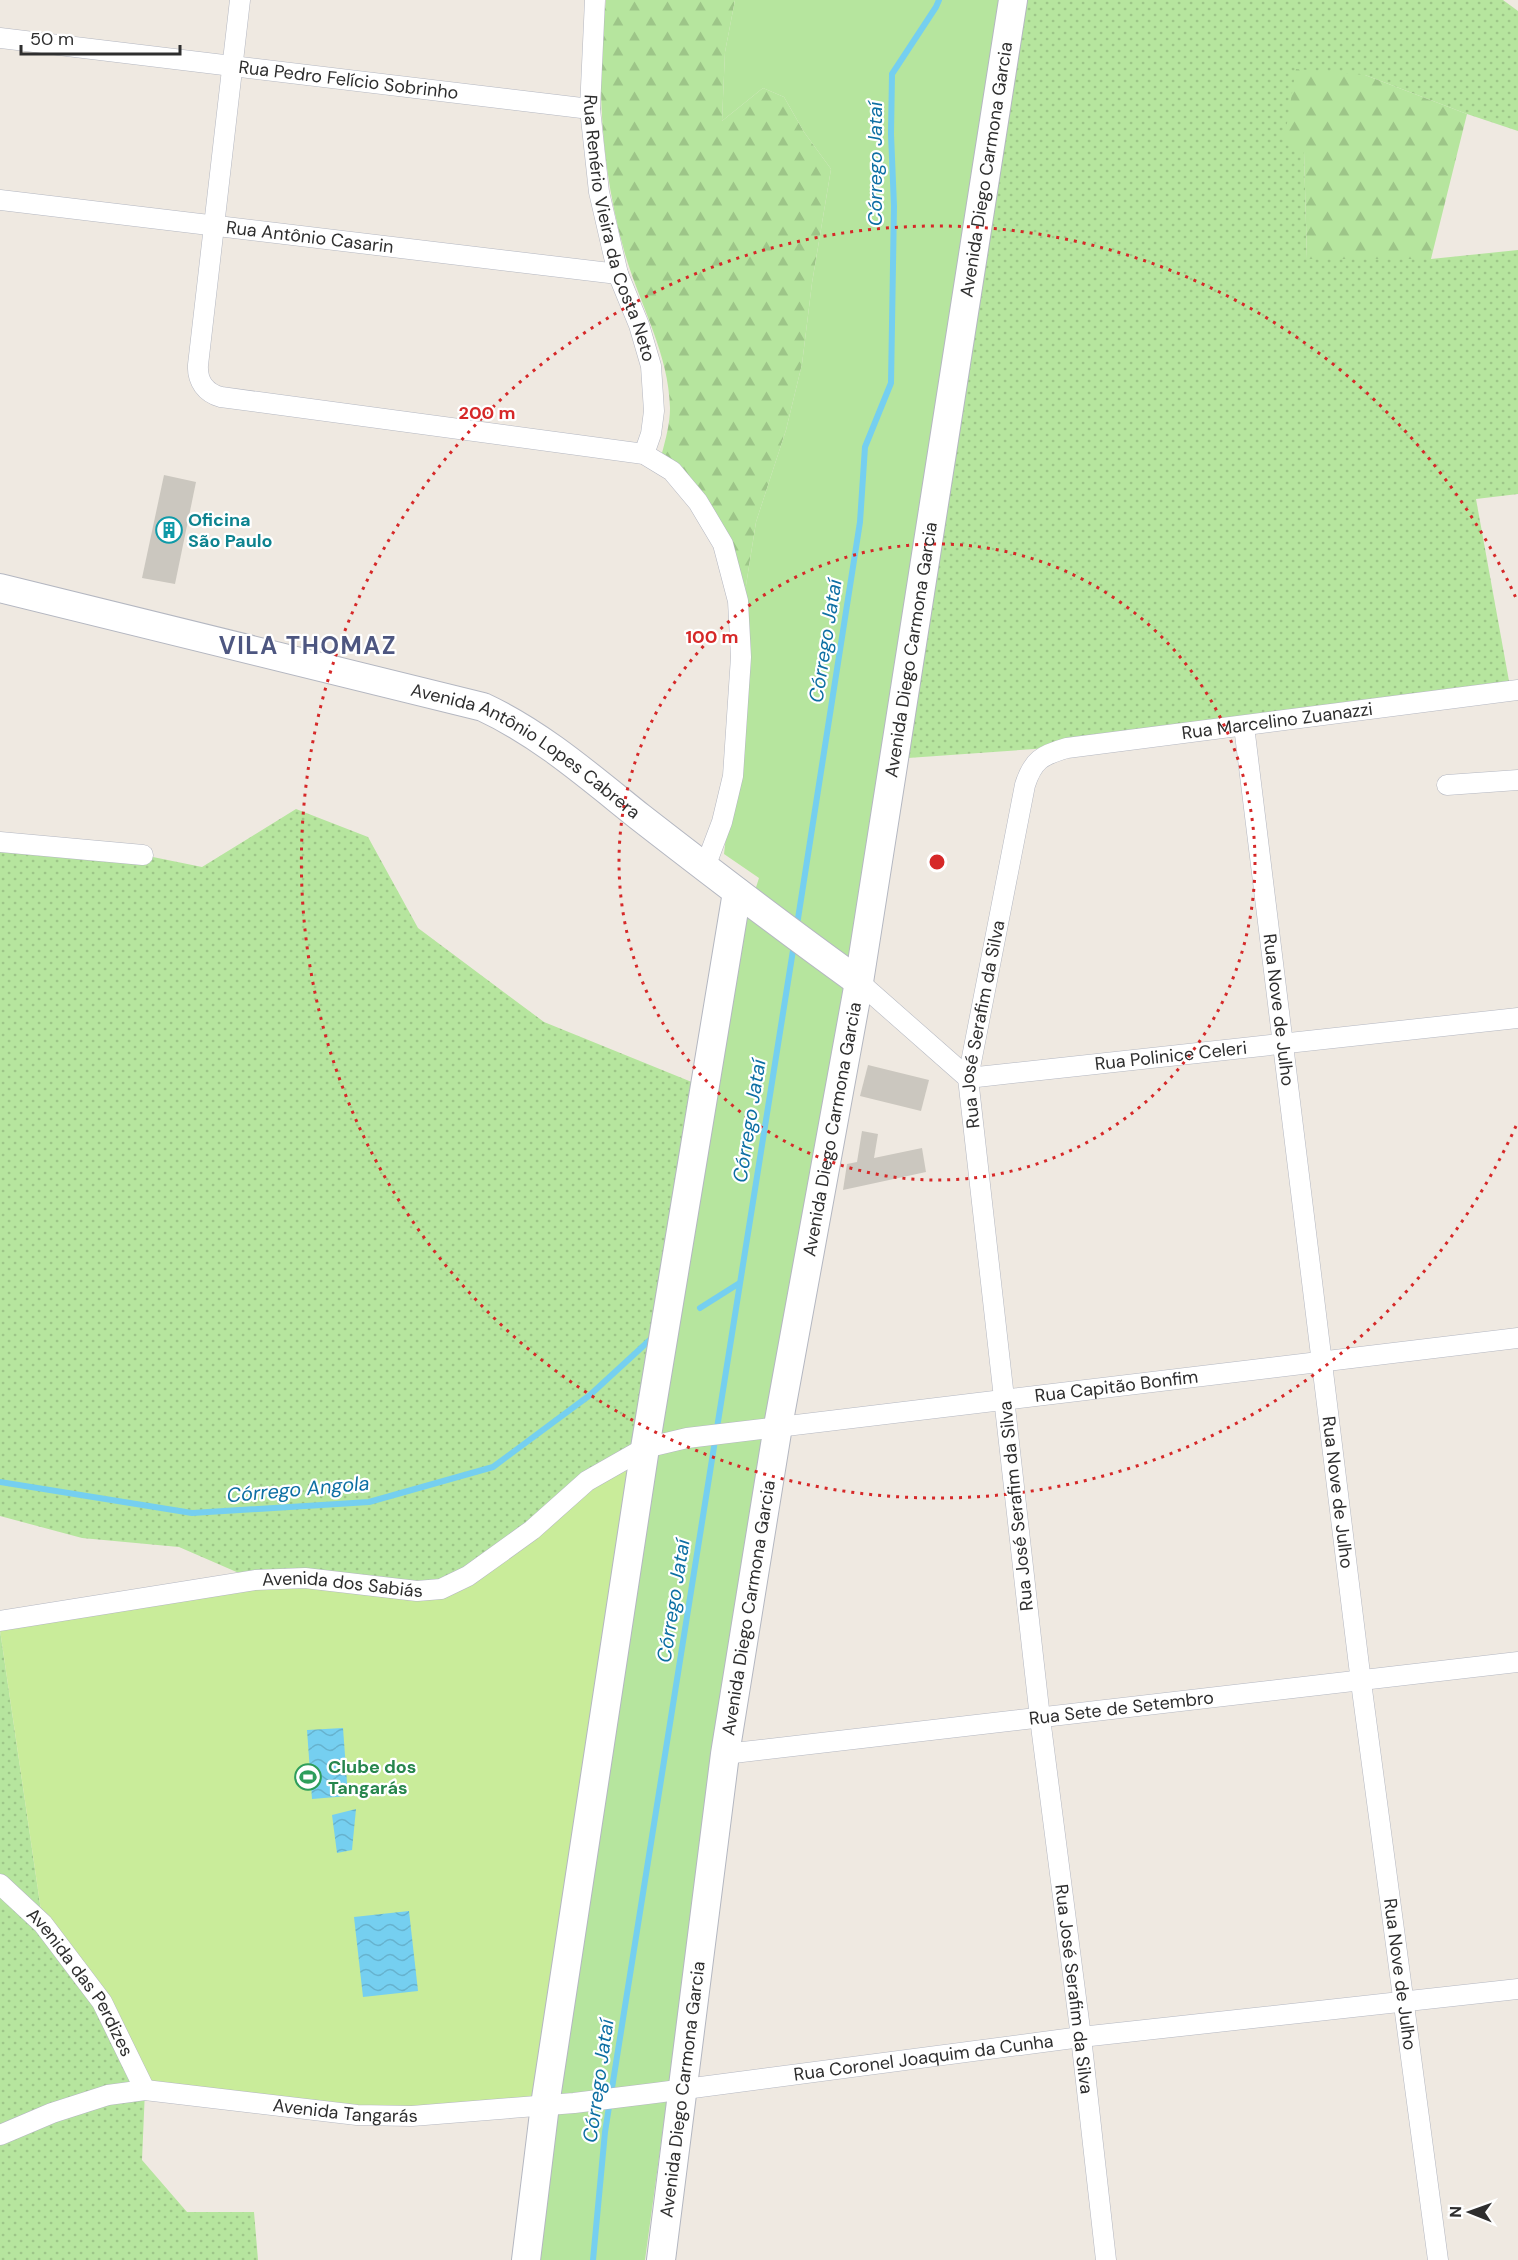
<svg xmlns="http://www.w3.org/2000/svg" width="1518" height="2260" font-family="'DM Sans',sans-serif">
<defs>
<pattern id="grass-dots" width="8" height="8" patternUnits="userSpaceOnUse" patternTransform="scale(1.5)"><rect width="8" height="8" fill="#b6e59e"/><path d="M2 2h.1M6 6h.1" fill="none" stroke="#9dc588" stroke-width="1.8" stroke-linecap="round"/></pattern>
<pattern id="forest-firs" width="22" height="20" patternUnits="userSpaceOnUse" patternTransform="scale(1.5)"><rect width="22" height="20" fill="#b6e59e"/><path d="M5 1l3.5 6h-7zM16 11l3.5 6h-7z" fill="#9dc588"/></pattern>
<pattern id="water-waves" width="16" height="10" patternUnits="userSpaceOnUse" patternTransform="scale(1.5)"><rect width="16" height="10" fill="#75cff0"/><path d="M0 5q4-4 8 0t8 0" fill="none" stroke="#66b2ce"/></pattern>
</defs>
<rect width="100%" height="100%" fill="#efe9e1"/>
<g fill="url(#grass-dots)">
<path d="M 1020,0 L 1503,0 L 1518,11 L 1518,131 L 1467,114 L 1365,75 L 1304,152 L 1307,259 L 1431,259 L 1518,250 L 1518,494 L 1476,499 L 1509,681 L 1077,737 L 1049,748 L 908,758 Z"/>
<path d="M 296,809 L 368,837 L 418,928 L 544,1022 L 704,1087 L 645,1448 L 441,1589 L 255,1580 L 179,1547 L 82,1538 L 0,1516 L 0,842 L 143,855 L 202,867 Z"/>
<path d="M 0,1630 L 43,1924 L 145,2090 L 142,2160 L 187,2212 L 254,2212 L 258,2260 L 0,2260 Z"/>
</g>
<g fill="url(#forest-firs)">
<path d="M 606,0 L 735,0 L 725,52 L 722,121 L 763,88 L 784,97 L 804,132 L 831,169 L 812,283 L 802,364 L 786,430 L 756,522 L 744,598 L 677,472 L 662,453 C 666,438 670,423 670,408 C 669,354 640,305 625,254 C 602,173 595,84 606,0 Z"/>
<path d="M 1296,69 L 1365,75 L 1467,114 L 1431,259 L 1307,259 L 1304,152 L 1284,141 Z"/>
</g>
<path fill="#b6e59e" d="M 735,0 L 1007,0 L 670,2077 L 645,2260 L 539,2260 L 554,2118 L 738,944 L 759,878 L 724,854 L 728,819 L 744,598 L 756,522 L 786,430 L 802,364 L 812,283 L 831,169 L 804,132 L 784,97 L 763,88 L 722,121 L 725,52 Z"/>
<path fill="#c9ec9a" d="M 645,1448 L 545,2105 L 412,2116 L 145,2090 L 43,1924 L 0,1630 L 255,1580 L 441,1589 Z"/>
<g fill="url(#water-waves)">
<path d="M 343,1728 L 348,1796 L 312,1799 L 307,1730 Z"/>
<path d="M 356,1809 L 352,1850 L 337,1853 L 332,1815 Z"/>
<path d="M 409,1911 L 418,1991 L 363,1997 L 354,1917 Z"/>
</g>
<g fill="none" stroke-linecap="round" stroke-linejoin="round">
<g stroke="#75cff0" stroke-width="6">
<path d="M 797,925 L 860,522 L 865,447 L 891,383 L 894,206 L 891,134 L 892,74 L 936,7 L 939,0"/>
<path d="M 700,1308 L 738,1284"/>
<path d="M 0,1482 L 192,1513 L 369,1502 L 493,1467 L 590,1395 L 653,1337"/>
<path d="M 593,2260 L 605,2132 L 794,944"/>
</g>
</g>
<g fill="#cbc7bf">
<path d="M 164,475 L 196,482 L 175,584 L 142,578 Z"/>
<path d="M 868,1065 L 929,1080 L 921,1111 L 860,1096 Z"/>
<path d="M 862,1131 L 878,1134 L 874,1158 L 922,1148 L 926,1172 L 843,1190 L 847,1164 L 857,1162 Z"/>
</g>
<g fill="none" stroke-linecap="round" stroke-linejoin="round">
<g stroke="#b4b7c1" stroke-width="21">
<g id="street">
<path d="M 240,0 L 198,365 C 197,381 206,393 221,397 L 644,454 L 672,471 L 698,502 L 723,544 L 738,601 L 741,657 L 733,776 L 722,822 L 705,867"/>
<path id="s1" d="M 595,0 L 590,109 L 599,192 L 618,274 L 639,325 L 651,366 L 654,411 L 651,434 L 644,454"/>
<path id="s2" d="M 0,38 L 590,109"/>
<path id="s3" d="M 0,200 L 618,274"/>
<path id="s4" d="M 1244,726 L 1361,1682 L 1438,2260"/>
<path d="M 1447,785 L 1518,780"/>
<path d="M 0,842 L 143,855"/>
<path d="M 859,982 L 968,1078"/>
<path id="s5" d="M 968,1078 L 1518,1018"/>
<path id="s6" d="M 0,1621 L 255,1580 L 305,1578 L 417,1591 L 441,1589 L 468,1576 L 532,1530 L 587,1481 L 645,1448 L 687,1438 L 1518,1338"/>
<path id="s7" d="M 725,1754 L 1518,1662"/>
<path id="s8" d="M 0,1884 L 43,1924 L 102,2002 L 145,2090"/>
<path id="s9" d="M 0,2135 L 52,2113 L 108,2095 L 145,2090 L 357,2115 L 412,2116 L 574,2103 L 655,2093 L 1081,2037 L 1518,1989"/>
<path id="s10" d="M 1106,2260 L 1081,2037 L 1040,1718 L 968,1078 L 1025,785 C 1033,760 1042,755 1067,748 L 1518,690"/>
</g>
</g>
<g stroke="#b4b7c1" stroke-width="30">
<g id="secondary">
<path id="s11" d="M 0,588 L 483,707 C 541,734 590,777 640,817 C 712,873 785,929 859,982"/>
<path d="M 526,2260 L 545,2105 L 645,1448 L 737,892"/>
<path id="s12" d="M 661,2260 L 725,1754 L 778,1426 L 859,982 L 1013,0"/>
</g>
</g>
<use href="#street" stroke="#fff" stroke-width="20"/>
<use href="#secondary" stroke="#fff" stroke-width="28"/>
</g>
<g fill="none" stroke="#d62828" stroke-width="3" stroke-dasharray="3 6">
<circle cx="937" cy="862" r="318"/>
<path d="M1516 1126A636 636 0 1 1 1516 598"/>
</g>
<defs>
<g id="building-ring" transform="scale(1.35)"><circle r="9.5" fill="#fff" stroke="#0f9aa8" stroke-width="1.5"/><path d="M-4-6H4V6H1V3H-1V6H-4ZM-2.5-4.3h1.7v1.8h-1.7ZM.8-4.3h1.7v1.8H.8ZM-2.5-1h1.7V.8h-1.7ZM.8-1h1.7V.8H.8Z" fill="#0f9aa8"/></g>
<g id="stadium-ring" transform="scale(1.35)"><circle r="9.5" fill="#fff" stroke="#2e9e5b" stroke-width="1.5"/><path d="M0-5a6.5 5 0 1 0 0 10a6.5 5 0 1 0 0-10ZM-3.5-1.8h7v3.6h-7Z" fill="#2e9e5b"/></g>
</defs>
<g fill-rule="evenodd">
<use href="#building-ring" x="169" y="530"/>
<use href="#stadium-ring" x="308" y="1777"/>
</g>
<g text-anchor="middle" stroke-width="4.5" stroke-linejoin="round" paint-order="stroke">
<g font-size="18" fill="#2e2e2e" stroke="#fff">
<text dy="6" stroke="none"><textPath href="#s2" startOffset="351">Rua Pedro Felício Sobrinho</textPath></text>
<text dy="6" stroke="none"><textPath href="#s12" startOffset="2116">Avenida Diego Carmona Garcia</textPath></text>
<text dy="6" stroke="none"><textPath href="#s1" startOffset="232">Rua Renério Vieira da Costa Neto</textPath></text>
<text dy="6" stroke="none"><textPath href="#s3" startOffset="312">Rua Antônio Casarin</textPath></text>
<text dy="6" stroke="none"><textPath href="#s12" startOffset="1630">Avenida Diego Carmona Garcia</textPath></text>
<text dy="6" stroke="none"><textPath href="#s10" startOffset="1760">Rua Marcelino Zuanazzi</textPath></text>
<text dy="6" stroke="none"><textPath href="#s11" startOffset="555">Avenida Antônio Lopes Cabrera</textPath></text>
<text dy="6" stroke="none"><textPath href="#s4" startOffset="286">Rua Nove de Julho</textPath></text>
<text dy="6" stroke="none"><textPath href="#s10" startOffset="1245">Rua José Serafim da Silva</textPath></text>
<text dy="6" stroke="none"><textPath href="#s5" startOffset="204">Rua Polinice Celeri</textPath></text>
<text dy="6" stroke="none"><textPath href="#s12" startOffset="1144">Avenida Diego Carmona Garcia</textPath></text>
<text dy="6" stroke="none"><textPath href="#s6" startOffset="1170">Rua Capitão Bonfim</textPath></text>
<text dy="6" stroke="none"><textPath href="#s4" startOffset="772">Rua Nove de Julho</textPath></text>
<text transform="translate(1016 1506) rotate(-96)" y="6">Rua José Serafim da Silva</text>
<text dy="6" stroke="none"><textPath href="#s6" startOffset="346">Avenida dos Sabiás</textPath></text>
<text dy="6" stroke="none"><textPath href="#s12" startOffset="658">Avenida Diego Carmona Garcia</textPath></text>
<text dy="6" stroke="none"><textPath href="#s7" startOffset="399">Rua Sete de Setembro</textPath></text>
<text dy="6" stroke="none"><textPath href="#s4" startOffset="1258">Rua Nove de Julho</textPath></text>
<text dy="6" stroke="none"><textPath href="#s8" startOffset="128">Avenida das Perdizes</textPath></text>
<text transform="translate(1074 1989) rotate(83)" y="6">Rua José Serafim da Silva</text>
<text dy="6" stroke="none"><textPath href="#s9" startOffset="936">Rua Coronel Joaquim da Cunha</textPath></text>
<text dy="6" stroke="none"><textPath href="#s12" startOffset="172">Avenida Diego Carmona Garcia</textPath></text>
<text dy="6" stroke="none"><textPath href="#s9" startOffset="354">Avenida Tangarás</textPath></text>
</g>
<g font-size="18" font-weight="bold" fill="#0d838f" stroke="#fff" text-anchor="start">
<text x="188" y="526">Oficina<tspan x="188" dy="21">São Paulo</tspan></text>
</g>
<g font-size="18" font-weight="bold" fill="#27864d" stroke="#fff" text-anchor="start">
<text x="328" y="1773">Clube dos<tspan x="328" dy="21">Tangarás</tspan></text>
</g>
<g font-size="20" font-style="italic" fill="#0d6fa3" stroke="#fff">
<text transform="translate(875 164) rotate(-90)" y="7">Córrego Jataí</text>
<text transform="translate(825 641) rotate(-81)" y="7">Córrego Jataí</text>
<text transform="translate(749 1121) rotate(-81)" y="7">Córrego Jataí</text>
<text transform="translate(298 1489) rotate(-5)" y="7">Córrego Angola</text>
<text transform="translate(673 1601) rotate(-81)" y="7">Córrego Jataí</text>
<text transform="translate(598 2081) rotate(-82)" y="7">Córrego Jataí</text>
</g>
<g font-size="24" font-weight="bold" letter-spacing="1.5" fill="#4d5680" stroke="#fff">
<text x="308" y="654">VILA THOMAZ</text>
</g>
</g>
<circle cx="937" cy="862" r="9" fill="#d62828" stroke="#fff" stroke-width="3"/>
<g font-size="18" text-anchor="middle" font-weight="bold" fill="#d62828" stroke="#fff" stroke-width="4.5" stroke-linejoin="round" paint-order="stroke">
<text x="487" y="419">200 m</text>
<text x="712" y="643">100 m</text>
</g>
<g transform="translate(1470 2212) rotate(271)" stroke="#ffffff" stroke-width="4.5" paint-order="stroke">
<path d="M0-4.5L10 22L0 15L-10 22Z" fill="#2e2e2e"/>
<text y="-9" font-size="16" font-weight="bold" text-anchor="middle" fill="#2e2e2e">N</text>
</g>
<path d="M21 45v9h159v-9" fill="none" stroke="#2e2e2e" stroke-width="3"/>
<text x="30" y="45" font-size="18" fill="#2e2e2e" stroke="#ffffff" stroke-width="4.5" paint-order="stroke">50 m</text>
</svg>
